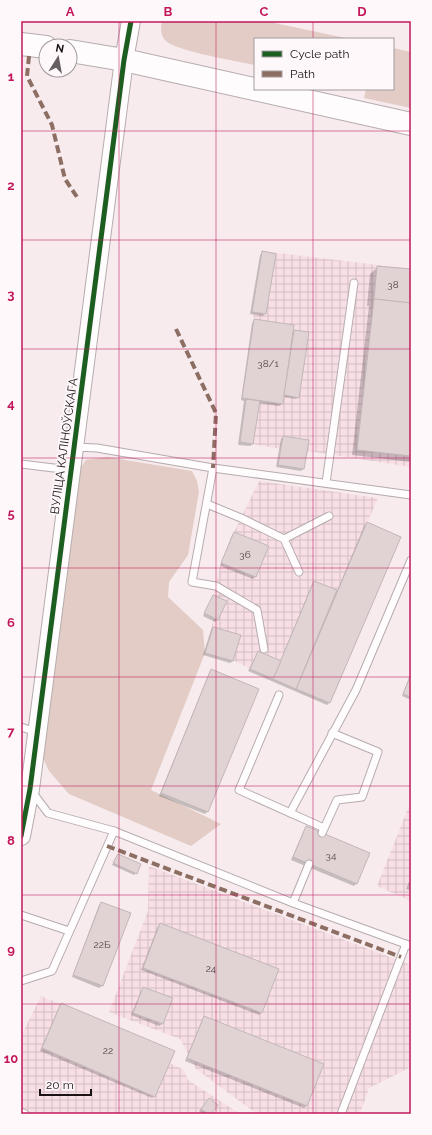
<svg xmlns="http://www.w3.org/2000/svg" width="432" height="1135" font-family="Raleway,sans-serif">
<defs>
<pattern id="industrial-grid" width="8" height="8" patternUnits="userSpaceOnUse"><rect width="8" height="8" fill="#f8dfe6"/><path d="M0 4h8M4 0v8" fill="none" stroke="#d4bec4"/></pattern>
</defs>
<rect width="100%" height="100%" fill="#f7ebee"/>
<g fill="url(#industrial-grid)">
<path d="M 262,251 L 411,269 L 411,467 L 308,451 L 304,469 L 278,465 L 281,449 L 240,442 L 246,399 L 242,398 L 254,319 L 252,311 Z"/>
<path d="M 259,481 L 378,498 L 296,689 L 234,661 L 205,653 L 214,618 L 204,613 L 213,595 L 221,563 L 234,532 Z"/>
<path d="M 411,801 L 411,901 L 377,886 Z"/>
<path d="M 149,866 L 411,965 L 411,1067 L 369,1088 L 360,1114 L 257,1114 L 196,1069 L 180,1039 L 109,1012 L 148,911 Z"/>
<path d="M 41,996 L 175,1051 L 170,1063 L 184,1070 L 188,1080 L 240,1114 L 21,1114 L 21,1036 Z"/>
</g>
<g fill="#e2ccc5">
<path d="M 162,21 L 265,21 L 350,39 L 255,39 L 255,65 C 238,61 172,51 164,39 C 160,33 161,27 162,21 Z"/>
<path d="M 393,48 L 411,52 L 411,108 L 364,98 L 366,89 L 393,89 Z"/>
<path d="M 107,457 L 192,471 L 197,481 L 199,492 L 188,555 L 169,582 L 168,597 L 203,630 L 205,653 L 151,790 L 221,824 L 191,846 L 69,794 L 49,771 L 44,760 L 43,745 L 78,471 L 86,460 Z"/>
</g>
<g fill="#0003">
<path d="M 263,252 L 265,313 L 263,316 L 250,314 L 260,255 Z"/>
<path d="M 378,267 L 411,270 L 411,462 L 352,455 L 369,306 L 367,306 L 370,274 Z"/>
<path d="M 254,320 L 293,331 L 308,333 L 298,397 L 296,399 L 283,397 L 282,404 L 279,406 L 258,403 L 253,444 L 250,446 L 238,445 L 244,401 L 241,400 L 252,323 Z"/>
<path d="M 283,437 L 303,469 L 301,471 L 276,467 L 281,439 Z"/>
<path d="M 367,523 L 400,537 L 329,703 L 327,705 L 248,671 L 258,652 L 280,662 L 312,584 L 315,582 L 337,591 L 364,526 Z"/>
<path d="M 235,533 L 268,546 L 255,577 L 253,579 L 220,566 L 232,535 Z"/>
<path d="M 214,596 L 217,619 L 215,622 L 203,616 Z"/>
<path d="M 213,628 L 240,636 L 233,661 L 230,663 L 203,655 L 211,630 Z"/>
<path d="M 211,671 L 257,689 L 207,812 L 205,814 L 159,796 L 209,673 Z"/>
<path d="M 411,673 L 411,700 L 402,696 Z"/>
<path d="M 306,827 L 369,854 L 356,884 L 354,886 L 291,860 L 304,830 Z"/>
<path d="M 118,855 L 136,873 L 134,875 L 112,865 Z"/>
<path d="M 411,877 L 411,891 L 406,889 Z"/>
<path d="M 102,903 L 129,914 L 102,986 L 99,988 L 72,977 L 99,905 Z"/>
<path d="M 161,924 L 278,969 L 261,1013 L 259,1015 L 141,970 L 158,926 Z"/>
<path d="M 143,988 L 171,999 L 162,1024 L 159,1026 L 131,1015 L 141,991 Z"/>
<path d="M 61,1004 L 155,1096 L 152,1098 L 40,1051 L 59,1007 Z"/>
<path d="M 204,1017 L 323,1064 L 306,1106 L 304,1108 L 185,1061 L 202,1020 Z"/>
<path d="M 207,1102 L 209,1114 L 202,1114 L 199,1111 Z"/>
</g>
<g fill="#e1d3d3" stroke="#c2b7b8">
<path d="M 262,251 L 276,254 L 266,314 L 252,312 Z"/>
<path d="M 377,266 L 411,269 L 411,303 L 374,299 Z"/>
<path d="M 374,299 L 411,303 L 411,456 L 357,450 Z"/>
<path d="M 254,319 L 294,325 L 283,404 L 242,398 Z"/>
<path d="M 294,330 L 309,332 L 299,398 L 284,395 Z"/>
<path d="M 246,399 L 260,401 L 253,444 L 240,442 Z"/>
<path d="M 283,436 L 309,440 L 304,469 L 278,465 Z"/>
<path d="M 367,522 L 401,537 L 330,703 L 296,689 Z"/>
<path d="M 234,532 L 269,546 L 256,577 L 221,563 Z"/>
<path d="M 314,581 L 337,590 L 296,689 L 273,679 Z"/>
<path d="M 213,595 L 227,601 L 218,620 L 204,613 Z"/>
<path d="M 213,627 L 241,635 L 233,661 L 205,653 Z"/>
<path d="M 258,651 L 281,661 L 273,679 L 250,669 Z"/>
<path d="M 211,669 L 259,689 L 208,812 L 161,793 Z"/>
<path d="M 411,674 L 411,697 L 403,694 Z"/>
<path d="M 306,826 L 370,853 L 357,884 L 293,857 Z"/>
<path d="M 118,854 L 141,864 L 137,874 L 113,863 Z"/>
<path d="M 101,902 L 131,913 L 103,986 L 73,975 Z"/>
<path d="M 160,923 L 279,969 L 262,1013 L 143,968 Z"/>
<path d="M 143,987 L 173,998 L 163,1024 L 133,1013 Z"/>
<path d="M 61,1003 L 175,1051 L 155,1097 L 42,1048 Z"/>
<path d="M 204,1016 L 324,1064 L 307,1106 L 187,1058 Z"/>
<path d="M 209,1098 L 218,1105 L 211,1114 L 208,1114 L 201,1109 Z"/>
</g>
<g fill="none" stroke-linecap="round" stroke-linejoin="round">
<g stroke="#b6acae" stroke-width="9">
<g id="service">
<path d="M 74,447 L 97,448 L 213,468 L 411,495"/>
<path d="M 21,464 L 70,470"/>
<path d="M 213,468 L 192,582 L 216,586 L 257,610 L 264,649"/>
<path d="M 326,483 L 354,283"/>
<path d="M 207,504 L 241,518 L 284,539 L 299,572"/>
<path d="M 284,539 L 329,516"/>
<path d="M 279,695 L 239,790 L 324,828"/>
<path d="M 21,727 L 36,732"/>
<path d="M 21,787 L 30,789 L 48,813 L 114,831 L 293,903 L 411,946"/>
<path d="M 290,813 L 356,690 L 411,560"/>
<path d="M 322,833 L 337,800 L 362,797 L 378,752 L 332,733"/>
<path d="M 293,903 L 309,864"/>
<path d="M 21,915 L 69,931"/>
<path d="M 21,981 L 52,971 L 114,831"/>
<path d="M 21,1112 L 25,1114"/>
<path d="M 341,1114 L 406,944"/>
</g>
</g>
<g stroke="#b6acae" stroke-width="20">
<path id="tertiary" d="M 21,836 L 30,789 L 124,60 L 131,21"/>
</g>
<g stroke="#b6acae" stroke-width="24">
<g id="primary">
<path d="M 21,44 L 46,47"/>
<path d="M 70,51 L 124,60 L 411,124"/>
</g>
</g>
<use href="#service" stroke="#fefcfc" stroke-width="7"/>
<use href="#tertiary" stroke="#fefcfc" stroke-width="18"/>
<use href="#primary" stroke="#fefcfc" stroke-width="22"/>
<g stroke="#8d6e63" stroke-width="4" stroke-dasharray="8 4" stroke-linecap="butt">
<path d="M 29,56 L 27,76 L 52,125 L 65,179 L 77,197"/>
<path d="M 176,329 L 216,413 L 213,468"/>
<path d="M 107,846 L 401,957"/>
</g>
<g stroke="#fef8fa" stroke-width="8">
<path id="cycleway" d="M 21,836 L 30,789 L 124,60 L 131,21"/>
</g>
<use href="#cycleway" stroke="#1b5e20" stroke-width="5"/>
</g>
<path fill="none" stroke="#c2185b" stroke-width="1" stroke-opacity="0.55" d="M 119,21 L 119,1114M 216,21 L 216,1114M 313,21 L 313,39M 313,89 L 313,1114M 21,131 L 411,131M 21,240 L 411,240M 21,349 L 411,349M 21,458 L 411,458M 21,568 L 411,568M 21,677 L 411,677M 21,786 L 411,786M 21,895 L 411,895M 21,1004 L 411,1004"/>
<g text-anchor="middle" stroke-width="3.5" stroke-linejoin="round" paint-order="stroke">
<g font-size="10" fill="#504548">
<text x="393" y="288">38</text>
<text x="268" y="367">38/1</text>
<text x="245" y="558">36</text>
<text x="331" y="859">34</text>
<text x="102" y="948">22Б</text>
<text x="211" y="972">24</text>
<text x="108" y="1054">22</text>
</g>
<g font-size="12" fill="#1b1215" stroke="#fef8fa">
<text transform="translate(64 446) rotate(-82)" y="4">ВУЛІЦА КАЛІНОЎСКАГА</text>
</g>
</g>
<rect width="432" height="1135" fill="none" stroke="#fef8fa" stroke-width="44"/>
<rect x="254" y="38" width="140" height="52" fill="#fef8fa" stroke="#a39c9e"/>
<rect x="262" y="51" width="20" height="6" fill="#1b5e20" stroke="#a39c9e"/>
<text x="290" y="58" font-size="12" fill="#1b1215">Cycle path</text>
<rect x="262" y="71" width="20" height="6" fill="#8d6e63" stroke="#a39c9e"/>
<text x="290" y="78" font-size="12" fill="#1b1215">Path</text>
<g transform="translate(58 58) rotate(11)"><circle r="19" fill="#fef8fa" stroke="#a39c9e"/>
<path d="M0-3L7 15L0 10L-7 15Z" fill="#685e61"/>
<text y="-6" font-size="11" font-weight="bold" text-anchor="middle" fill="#1b1215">N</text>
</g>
<path d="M40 1089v6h51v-6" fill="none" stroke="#1b1215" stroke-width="2"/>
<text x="46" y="1089" font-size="12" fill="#1b1215" stroke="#fef8fa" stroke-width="3" paint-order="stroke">20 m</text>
<rect x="22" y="22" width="388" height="1091" fill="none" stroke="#c2185b" stroke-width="1.5"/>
<g font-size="13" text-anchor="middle" font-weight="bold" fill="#c2185b">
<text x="70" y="16">A</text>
<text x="168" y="16">B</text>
<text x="264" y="16">C</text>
<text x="362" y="16">D</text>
<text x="11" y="81">1</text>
<text x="11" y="190">2</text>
<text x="11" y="299">3</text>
<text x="11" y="408">4</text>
<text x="11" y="518">5</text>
<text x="11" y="627">6</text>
<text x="11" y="736">7</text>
<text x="11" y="845">8</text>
<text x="11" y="954">9</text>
<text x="11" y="1063">10</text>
</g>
</svg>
